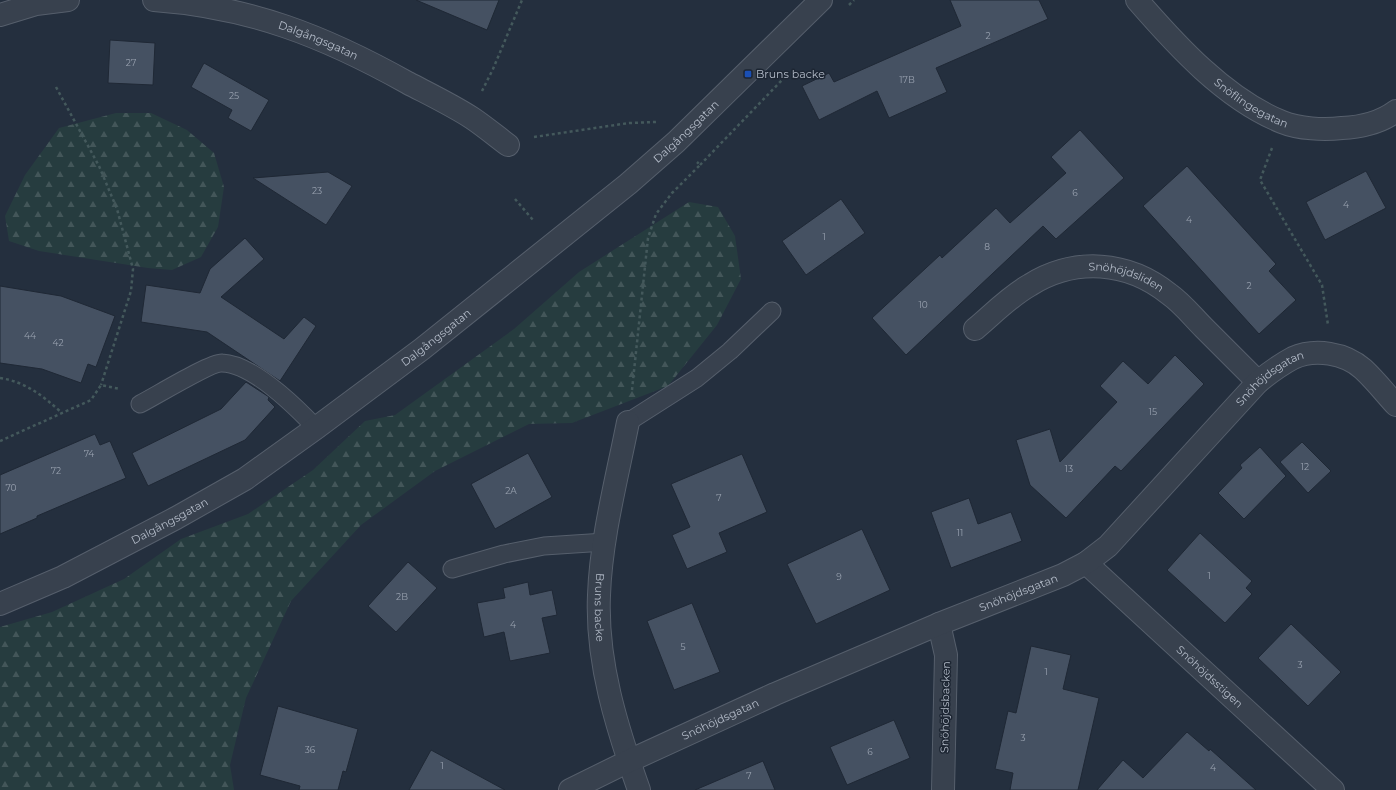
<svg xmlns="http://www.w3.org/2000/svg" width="1396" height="790" font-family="Montserrat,sans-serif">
<defs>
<pattern id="forest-firs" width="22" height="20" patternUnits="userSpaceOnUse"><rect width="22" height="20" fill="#263c3f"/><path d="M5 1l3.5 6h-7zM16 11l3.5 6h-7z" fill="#435659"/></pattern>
</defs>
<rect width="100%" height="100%" fill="#242f3e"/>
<g fill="url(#forest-firs)">
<path d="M 116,113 L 151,113 L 187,130 L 214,153 L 224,187 L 218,227 L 201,257 L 172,270 L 148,268 L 39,251 L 9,241 L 5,216 L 25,175 L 59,128 Z"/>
<path d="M 689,202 L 718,207 L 735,236 L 741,279 L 717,325 L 668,386 L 572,423 L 529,424 L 435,471 L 361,525 L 291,601 L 246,698 L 230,765 L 234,790 L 0,790 L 0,627 L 52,612 L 124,579 L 181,539 L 248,514 L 313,470 L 365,421 L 395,415 L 514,329 L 579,272 Z"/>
</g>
<g fill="#455162" stroke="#1f2835">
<path d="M 416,0 L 499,0 L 487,30 Z"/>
<path d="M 950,0 L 1039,0 L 1048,19 L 936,68 L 947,92 L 889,118 L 877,91 L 819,120 L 802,86 L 829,73 L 834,82 L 961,26 Z"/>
<path d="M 110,40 L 155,43 L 153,85 L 108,83 Z"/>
<path d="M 204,63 L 269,100 L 251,131 L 228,118 L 232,110 L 191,87 Z"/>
<path d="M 1080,130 L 1124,178 L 1056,239 L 1043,226 L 906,355 L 872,318 L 940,255 L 942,258 L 996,208 L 1010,223 L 1066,173 L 1051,157 Z"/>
<path d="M 1187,166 L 1276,264 L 1269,271 L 1296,300 L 1259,334 L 1143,206 Z"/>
<path d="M 1366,171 L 1386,208 L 1325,240 L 1306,202 Z"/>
<path d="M 328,172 L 352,186 L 326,225 L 253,178 Z"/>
<path d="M 841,199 L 865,233 L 806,275 L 782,241 Z"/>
<path d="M 245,238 L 264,259 L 221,297 L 284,339 L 304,317 L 316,326 L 280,381 L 207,332 L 141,322 L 146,285 L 200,293 L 210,269 Z"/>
<path d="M 0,286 L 61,296 L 115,316 L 96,367 L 88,364 L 81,383 L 42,369 L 0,363 Z"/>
<path d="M 1175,355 L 1204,384 L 1121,471 L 1115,466 L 1066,518 L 1030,485 L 1016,440 L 1050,429 L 1060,462 L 1117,402 L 1100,386 L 1123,361 L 1148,384 Z"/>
<path d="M 246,382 L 269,397 L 268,400 L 275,407 L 245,440 L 148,486 L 132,453 L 221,409 Z"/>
<path d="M 95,434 L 100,445 L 110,441 L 126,478 L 37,516 L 37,518 L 0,534 L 0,475 Z"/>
<path d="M 1302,442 L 1331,471 L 1308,493 L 1280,462 Z"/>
<path d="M 1260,447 L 1286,476 L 1244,519 L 1218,493 L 1242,468 L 1240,465 Z"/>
<path d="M 528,453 L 552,497 L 495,529 L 471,484 Z"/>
<path d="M 742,454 L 767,512 L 719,533 L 727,552 L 687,569 L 672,535 L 690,527 L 671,484 Z"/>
<path d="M 969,498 L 978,524 L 1011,512 L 1022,541 L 951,568 L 931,512 Z"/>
<path d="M 862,529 L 890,590 L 816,624 L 787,564 Z"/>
<path d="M 1200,533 L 1252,581 L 1246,588 L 1252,594 L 1225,623 L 1167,570 Z"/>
<path d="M 408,562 L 437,588 L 396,632 L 368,606 Z"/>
<path d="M 528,582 L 530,595 L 552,590 L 557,615 L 542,618 L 550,653 L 510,661 L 504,632 L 484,637 L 477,603 L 505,598 L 503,588 Z"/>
<path d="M 692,603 L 720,672 L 674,690 L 647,621 Z"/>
<path d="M 1291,624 L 1341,672 L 1308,706 L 1258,658 Z"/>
<path d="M 1031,646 L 1071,655 L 1063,689 L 1099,698 L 1078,790 L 1010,790 L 1013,773 L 995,769 L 1008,711 L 1016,713 Z"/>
<path d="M 278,706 L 358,729 L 346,772 L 343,771 L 338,790 L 299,790 L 300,786 L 260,775 Z"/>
<path d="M 894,720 L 910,758 L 847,785 L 830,747 Z"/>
<path d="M 1187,732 L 1209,751 L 1210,749 L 1256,790 L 1097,790 L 1123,760 L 1143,778 Z"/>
<path d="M 431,750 L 505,790 L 409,790 Z"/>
<path d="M 763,761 L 775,790 L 695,790 Z"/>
</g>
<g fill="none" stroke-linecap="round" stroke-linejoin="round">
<g stroke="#565f6c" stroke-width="19">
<g id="service">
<path d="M 140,404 C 154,397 211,362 222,363 C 253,364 296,407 316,428"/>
<path d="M 628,422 L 697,378 L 730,351 L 772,311"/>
<path d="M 452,569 L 504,554 L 544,546 L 605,542"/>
</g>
</g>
<g stroke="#565f6c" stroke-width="24">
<g id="minor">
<path id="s1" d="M 154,0 C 250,7 324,36 408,83 C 429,94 452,105 472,118 C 484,126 496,136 508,145"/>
<path id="s2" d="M 1137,0 C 1176,45 1225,99 1282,122 C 1299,129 1324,130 1342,128 C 1362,127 1380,123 1396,111"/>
<path d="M 0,15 L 36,4 L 68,0"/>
<path id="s3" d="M 975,329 C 993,314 1010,296 1030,285 C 1075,257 1128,261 1169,294 C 1182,303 1193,317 1204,328 C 1222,346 1240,364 1258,382"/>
<path id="s4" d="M 628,422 C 617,478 601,538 599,595 C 596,662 617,728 639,790"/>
<path id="s5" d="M 1086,563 L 1333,790"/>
<path d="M 939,624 L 946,655 L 943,790"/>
<path id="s6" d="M 570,790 L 629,761 L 775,694 L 939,624 L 1063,575 L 1086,563 L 1108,546 L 1258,382 C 1269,373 1280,365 1293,358 C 1315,348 1345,353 1363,369 C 1375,380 1385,393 1396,405"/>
</g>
</g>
<g stroke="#565f6c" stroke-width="24">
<g id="tertiary">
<path id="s7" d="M 0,604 L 63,577 L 176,518 L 245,479 L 316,428 L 422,349 L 628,184 L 676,142 L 821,0"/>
</g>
</g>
<g stroke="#44595c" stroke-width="2.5" stroke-dasharray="3 3" stroke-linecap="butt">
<path d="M 849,5 L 854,0"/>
<path d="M 56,87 L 99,166 L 117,209 L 133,269 L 131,291 L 101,385"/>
<path d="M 482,91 L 493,69 L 522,0"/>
<path d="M 534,137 L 629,123 L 656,122"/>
<path d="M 1272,148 L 1260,180 L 1322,285 L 1328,325"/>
<path d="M 700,165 L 783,79"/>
<path d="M 515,199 L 533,220"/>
<path d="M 0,378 C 26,382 43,396 62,413"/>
<path d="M 632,390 L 648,238 L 656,214 L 672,193 L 700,165 L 697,162"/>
<path d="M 0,441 L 91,400 L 101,385 L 120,389"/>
</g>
<use href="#service" stroke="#38414e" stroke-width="17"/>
<use href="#minor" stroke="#38414e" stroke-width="22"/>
<use href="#tertiary" stroke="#38414e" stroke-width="22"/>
</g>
<rect fill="#1a4fb4" stroke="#1d2633" stroke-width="1.5" x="744" y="70" width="8" height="8" rx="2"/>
<g text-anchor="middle" stroke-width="3" stroke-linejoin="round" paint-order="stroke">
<g font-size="9" fill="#98a1af">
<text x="988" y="39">2</text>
<text x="131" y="66">27</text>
<text x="907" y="83">17B</text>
<text x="234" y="99">25</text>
<text x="317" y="194">23</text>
<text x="1075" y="196">6</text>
<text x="1346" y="208">4</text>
<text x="1189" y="223">4</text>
<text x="824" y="240">1</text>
<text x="987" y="250">8</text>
<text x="1249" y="289">2</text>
<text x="923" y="308">10</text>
<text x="30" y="339">44</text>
<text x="58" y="346">42</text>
<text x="1153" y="415">15</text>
<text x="89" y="457">74</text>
<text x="1305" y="470">12</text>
<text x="1069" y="472">13</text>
<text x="56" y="474">72</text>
<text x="11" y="491">70</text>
<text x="511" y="494">2A</text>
<text x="719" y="501">7</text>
<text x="960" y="536">11</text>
<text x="1209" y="579">1</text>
<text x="839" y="580">9</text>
<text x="402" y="600">2B</text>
<text x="513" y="628">4</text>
<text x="683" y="650">5</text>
<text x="1300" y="668">3</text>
<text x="1046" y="675">1</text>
<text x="1023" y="741">3</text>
<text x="310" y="753">36</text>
<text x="870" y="755">6</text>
<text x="442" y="769">1</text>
<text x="1213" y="771">4</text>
<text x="749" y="779">7</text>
</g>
<g font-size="11" fill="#b4bcc9" stroke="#1d2633">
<text dy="4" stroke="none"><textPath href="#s1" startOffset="170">Dalgångsgatan</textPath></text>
<text dy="4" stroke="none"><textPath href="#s2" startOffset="155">Snöflingegatan</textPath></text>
<text dy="4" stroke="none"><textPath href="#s7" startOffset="837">Dalgångsgatan</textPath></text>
<text dy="4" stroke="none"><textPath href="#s3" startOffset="172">Snöhöjdsliden</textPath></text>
<text dy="4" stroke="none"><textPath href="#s7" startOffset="513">Dalgångsgatan</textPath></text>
<text dy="4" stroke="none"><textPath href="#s6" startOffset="826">Snöhöjdsgatan</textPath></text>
<text dy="4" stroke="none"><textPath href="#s7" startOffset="189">Dalgångsgatan</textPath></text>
<text dy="4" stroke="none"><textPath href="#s6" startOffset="490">Snöhöjdsgatan</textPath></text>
<text dy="4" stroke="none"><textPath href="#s4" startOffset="188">Bruns backe</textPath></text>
<text dy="4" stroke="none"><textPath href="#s5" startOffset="168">Snöhöjdsstigen</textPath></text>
<text transform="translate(945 707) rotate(-89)" y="4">Snöhöjdsbacken</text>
<text dy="4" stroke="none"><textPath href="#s6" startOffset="166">Snöhöjdsgatan</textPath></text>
</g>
<g font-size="11" fill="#b4bcc9" stroke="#1d2633" text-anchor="start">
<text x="756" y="78">Bruns backe</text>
</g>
</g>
</svg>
